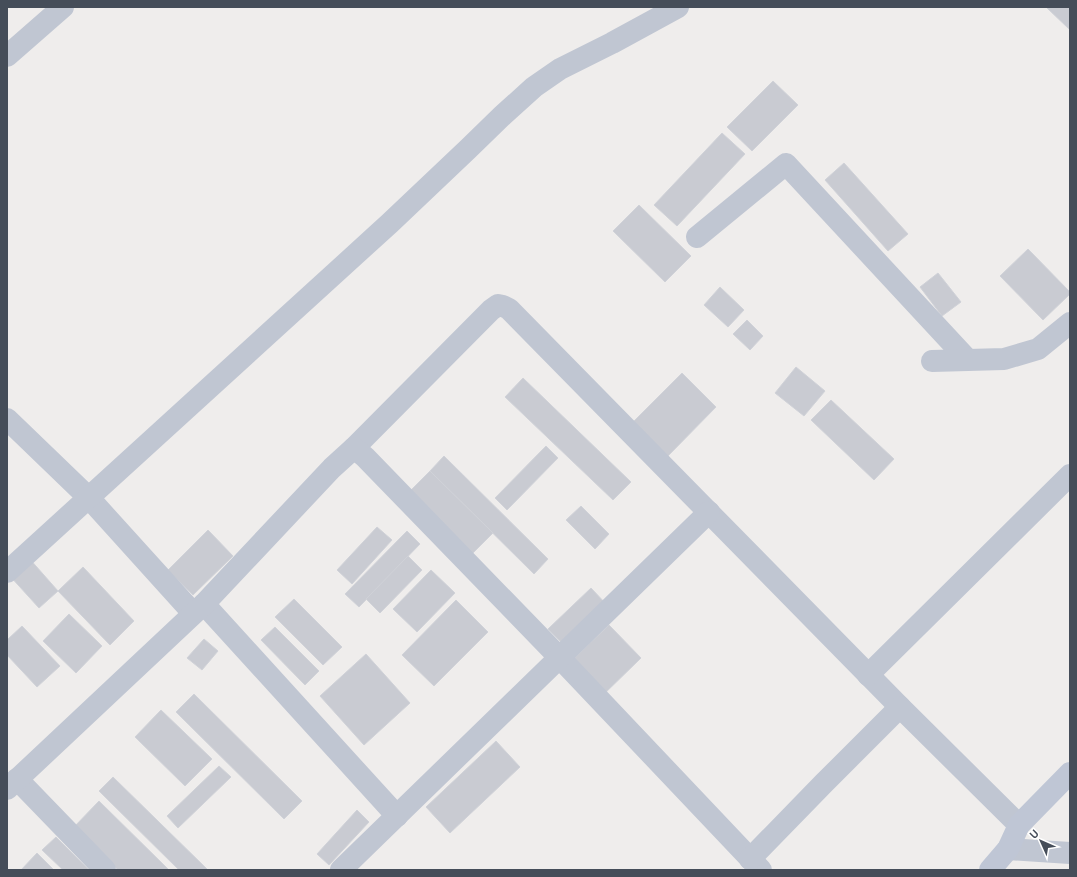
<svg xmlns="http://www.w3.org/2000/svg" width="1077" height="877" font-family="'Space Grotesk',sans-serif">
<rect width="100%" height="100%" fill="#efedec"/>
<g fill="#c9cbd2" stroke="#d0d2d8">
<path d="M 1046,7 L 1070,7 L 1070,29 L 1069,29 Z"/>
<path d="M 773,81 L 798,105 L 752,151 L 727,127 Z"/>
<path d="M 722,133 L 745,154 L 677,226 L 654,205 Z"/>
<path d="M 844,163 L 908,234 L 888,251 L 825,180 Z"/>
<path d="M 639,205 L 691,256 L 665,282 L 613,231 Z"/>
<path d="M 1028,249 L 1070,292 L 1070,294 L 1043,320 L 1000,276 Z"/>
<path d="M 938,273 L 961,302 L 942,316 L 920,287 Z"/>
<path d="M 720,287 L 744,310 L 728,327 L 704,305 Z"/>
<path d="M 747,320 L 763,336 L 750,350 L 733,334 Z"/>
<path d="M 796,367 L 825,391 L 804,416 L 775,393 Z"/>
<path d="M 682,373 L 716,407 L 664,460 L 629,426 Z"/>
<path d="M 523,378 L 631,482 L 613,500 L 505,397 Z"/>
<path d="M 831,400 L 894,459 L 874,480 L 811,420 Z"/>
<path d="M 546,446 L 558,458 L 507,510 L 495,498 Z"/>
<path d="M 444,456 L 548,559 L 534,574 L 430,471 Z"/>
<path d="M 430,471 L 493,533 L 470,556 L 407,494 Z"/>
<path d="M 581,506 L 609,534 L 595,549 L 566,520 Z"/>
<path d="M 377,527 L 392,540 L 352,584 L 337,570 Z"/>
<path d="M 208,530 L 233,556 L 193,595 L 168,570 Z"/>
<path d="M 407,531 L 420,544 L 359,607 L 345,594 Z"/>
<path d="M 408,556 L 422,570 L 380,613 L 366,599 Z"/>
<path d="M 28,557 L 58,591 L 39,608 L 9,575 Z"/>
<path d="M 83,567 L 134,621 L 110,645 L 58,591 Z"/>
<path d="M 431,570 L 455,593 L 417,632 L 393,609 Z"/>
<path d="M 591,588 L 606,604 L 564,645 L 548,629 Z"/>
<path d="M 294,599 L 342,647 L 323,665 L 275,617 Z"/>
<path d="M 456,600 L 488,632 L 434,686 L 402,655 Z"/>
<path d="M 69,614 L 102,646 L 76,673 L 43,641 Z"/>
<path d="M 609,625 L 641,658 L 601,697 L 568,664 Z"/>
<path d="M 22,626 L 60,666 L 37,687 L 7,655 L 7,640 Z"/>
<path d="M 275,627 L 319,671 L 305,685 L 261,640 Z"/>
<path d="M 204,639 L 218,651 L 202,670 L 187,658 Z"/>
<path d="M 366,654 L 410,703 L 364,745 L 320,696 Z"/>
<path d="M 194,694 L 302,801 L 284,819 L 176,712 Z"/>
<path d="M 161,710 L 212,759 L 185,786 L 135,737 Z"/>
<path d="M 496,741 L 520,767 L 450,833 L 426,807 Z"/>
<path d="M 219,766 L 231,777 L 178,828 L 167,816 Z"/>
<path d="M 113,777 L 208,870 L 179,870 L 99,791 Z"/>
<path d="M 99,801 L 169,870 L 118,870 L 74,827 Z"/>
<path d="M 357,810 L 369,822 L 329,865 L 317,854 Z"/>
<path d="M 56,837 L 89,870 L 63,870 L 42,850 Z"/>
<path d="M 37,853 L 54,870 L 21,870 Z"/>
</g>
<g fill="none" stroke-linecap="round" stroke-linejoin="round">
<g stroke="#c0c6d2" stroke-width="22">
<path d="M 7,56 L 63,7"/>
<path d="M 697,237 L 786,164 L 967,359"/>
<path d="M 932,361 L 1004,359 L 1038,349 L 1070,323"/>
<path d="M 7,419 L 89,498 L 193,613"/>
<path d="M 354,448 L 491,310 L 498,305 L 503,306 L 509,309 L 900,707 L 1019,825"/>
<path d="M 204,604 L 397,816"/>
<path d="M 868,675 L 1070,475"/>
<path d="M 17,779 L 105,870"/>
<path d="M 7,789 L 204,604 L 332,468 L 354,448 L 365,457 L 559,657 L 761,870"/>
<path d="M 1008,849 L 1070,853"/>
<path d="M 750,859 L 824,783 L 900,707"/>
<path d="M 341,870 L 709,512"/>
</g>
<path stroke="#c0c6d2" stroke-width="22" d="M 7,572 L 390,223 L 468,149 L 503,115 L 534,87 L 560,69 L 612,43 L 678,7"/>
<path stroke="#bfc6d5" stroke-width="22" d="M 990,870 L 1008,849 L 1019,825 L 1070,773"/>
</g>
<rect width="1077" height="877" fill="none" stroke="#454d59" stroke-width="16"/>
<g transform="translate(1041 841) rotate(315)" stroke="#ffffff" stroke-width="3" paint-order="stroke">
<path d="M0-3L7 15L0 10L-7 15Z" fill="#454d59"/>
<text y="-6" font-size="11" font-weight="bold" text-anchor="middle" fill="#454d59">U</text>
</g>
</svg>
